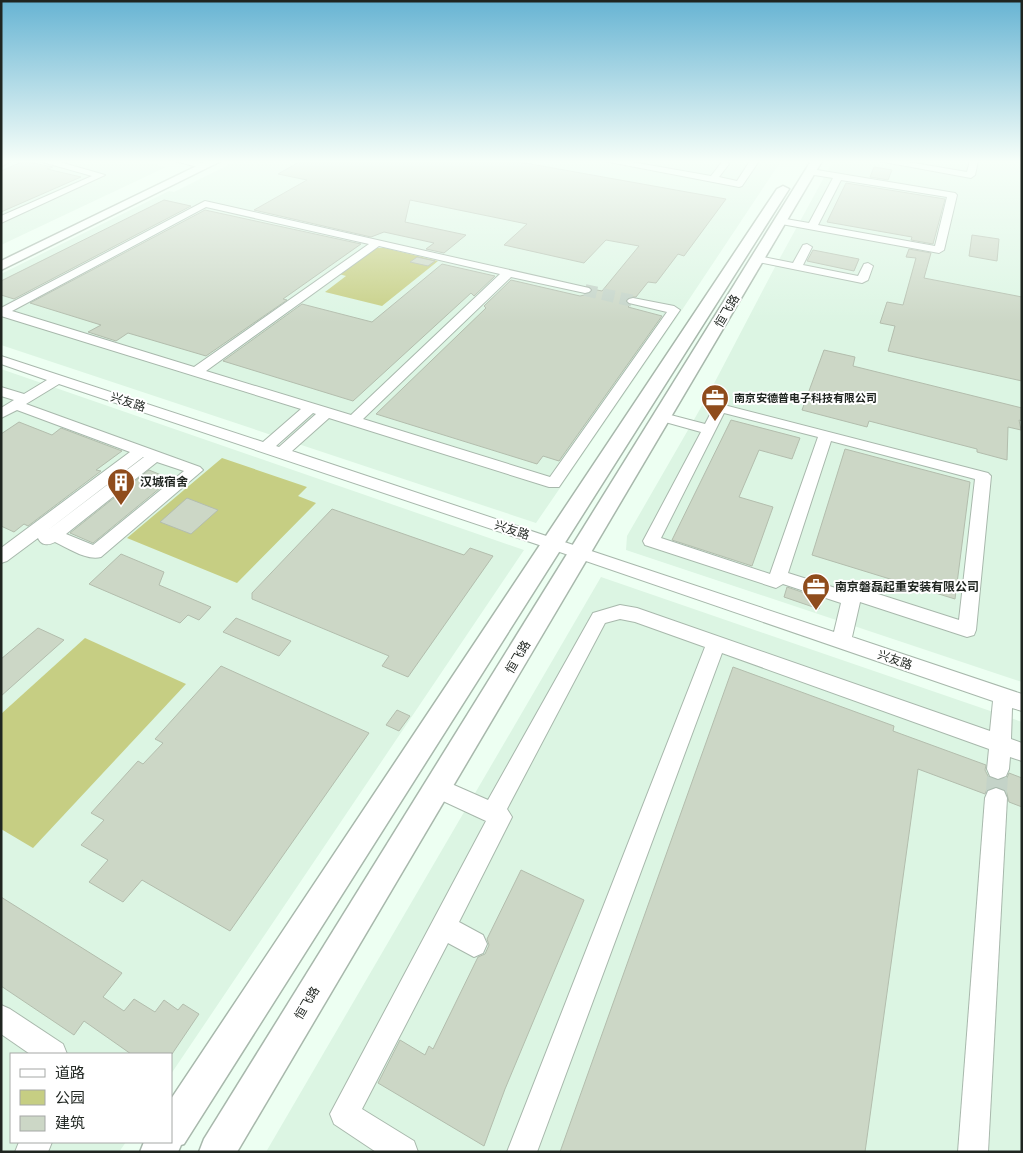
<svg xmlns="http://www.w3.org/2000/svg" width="1023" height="1153" font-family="'Source Serif 4','Noto Sans SC',serif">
<rect width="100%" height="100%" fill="#edfff2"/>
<g fill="#dcf5e3">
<path d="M 1,161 L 140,161 L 166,167 L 1,245 Z"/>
<path d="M 236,161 L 781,161 L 684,307 L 536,523 L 1,345 L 1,274 L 169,191 L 174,192 Z"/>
<path d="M 833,161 L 1022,161 L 1022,682 L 626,550 L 627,536 L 707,397 L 775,267 Z"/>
<path d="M 1,369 L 524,550 L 171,1074 L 171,1054 L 11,1054 L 11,1142 L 126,1142 L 119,1152 L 1,1152 Z"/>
<path d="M 601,577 L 1022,722 L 1022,1152 L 266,1152 Z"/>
</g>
<g fill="#c6ce83">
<path d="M 374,248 L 385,248 L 438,261 L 382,306 L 325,292 L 346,276 L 339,274 Z"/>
<path d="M 222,458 L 307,487 L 298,496 L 316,503 L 237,583 L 127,538 Z"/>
<path d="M 85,638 L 186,684 L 33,848 L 1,829 L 1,714 Z"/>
</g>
<g fill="#ccd7c6" stroke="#b3bdad">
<path d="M 24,161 L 48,166 L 53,167 L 47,169 L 81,177 L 1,212 L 1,171 Z"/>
<path d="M 301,161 L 514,161 L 726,199 L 684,256 L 678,254 L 656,283 L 648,282 L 636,297 L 629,297 L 626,300 L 626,302 L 630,305 L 628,307 L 662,316 L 559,461 L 543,456 L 537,464 L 376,414 L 486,308 L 484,306 L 511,280 L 580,296 L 589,294 L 592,289 L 602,291 L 639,246 L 606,240 L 584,263 L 504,245 L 527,224 L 410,200 L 405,222 L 466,235 L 444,253 L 426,249 L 434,243 L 384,232 L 371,237 L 254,210 L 307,180 L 278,174 Z"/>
<path d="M 874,167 L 892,170 L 888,180 L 870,177 Z"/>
<path d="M 846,183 L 945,199 L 933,244 L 911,240 L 912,237 L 827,222 Z"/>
<path d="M 164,200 L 191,206 L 14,299 L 1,295 L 1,281 Z"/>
<path d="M 205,210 L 361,244 L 283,299 L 287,300 L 206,356 L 128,333 L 116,341 L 88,332 L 101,325 L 30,303 Z"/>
<path d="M 972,235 L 999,239 L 997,261 L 969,256 Z"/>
<path d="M 909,249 L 931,253 L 924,278 L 1022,297 L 1022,381 L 888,351 L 895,326 L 880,323 L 887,302 L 903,305 L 916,258 L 906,257 Z"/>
<path d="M 813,250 L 859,259 L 854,271 L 807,261 Z"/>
<path d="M 417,257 L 435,261 L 428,266 L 410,262 Z"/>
<path d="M 442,264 L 495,276 L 474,296 L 471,293 L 353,401 L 223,361 L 302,304 L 372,322 Z"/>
<path d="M 824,350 L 855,357 L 853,366 L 1022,408 L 1022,421 L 1019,420 L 1021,430 L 1008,427 L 1007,460 L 977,452 L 977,449 L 869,421 L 867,427 L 802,410 Z"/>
<path d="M 731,420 L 800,438 L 792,459 L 759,450 L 739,497 L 773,507 L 752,566 L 672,540 Z"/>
<path d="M 19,422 L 52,435 L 61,428 L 122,451 L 96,470 L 101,471 L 28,526 L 24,524 L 14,532 L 1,526 L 1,434 Z"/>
<path d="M 845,449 L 970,482 L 955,599 L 812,555 Z"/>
<path d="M 149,470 L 171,479 L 93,543 L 70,533 Z"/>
<path d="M 187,498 L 218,510 L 191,534 L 160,522 Z"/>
<path d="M 332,509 L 464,555 L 470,548 L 493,556 L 408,677 L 382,666 L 389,656 L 252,599 L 252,593 Z"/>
<path d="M 121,554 L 164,572 L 159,585 L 211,607 L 199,620 L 188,615 L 180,623 L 89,584 Z"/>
<path d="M 787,587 L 822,599 L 819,609 L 784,597 Z"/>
<path d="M 236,618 L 291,641 L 279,656 L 223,632 Z"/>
<path d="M 38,628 L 64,640 L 1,696 L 1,659 Z"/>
<path d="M 221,666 L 369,733 L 230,931 L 142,880 L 123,902 L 89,882 L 108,860 L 81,845 L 104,820 L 91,813 L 138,761 L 143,764 L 163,743 L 155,739 Z"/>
<path d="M 733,667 L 894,726 L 893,731 L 986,765 L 985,770 L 989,778 L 999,781 L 1007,778 L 1009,773 L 1022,778 L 1022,807 L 1009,802 L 1006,790 L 997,786 L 987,789 L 985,794 L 918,769 L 865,1152 L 560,1152 Z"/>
<path d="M 397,710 L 410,716 L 399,731 L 386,725 Z"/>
<path d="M 521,870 L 584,900 L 505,1089 L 484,1146 L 378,1083 L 400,1040 L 425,1055 L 429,1046 L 433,1049 L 478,957 L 485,954 L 489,945 L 487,939 Z"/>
<path d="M 1,897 L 122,973 L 103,997 L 124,1011 L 134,999 L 155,1012 L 164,1000 L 178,1010 L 183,1004 L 199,1014 L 172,1054 L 131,1054 L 84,1021 L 74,1035 L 1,986 Z"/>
</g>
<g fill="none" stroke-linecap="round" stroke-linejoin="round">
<path stroke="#c4d3c8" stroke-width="12" stroke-dasharray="12 6" stroke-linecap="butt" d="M 585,290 L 633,301"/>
<path stroke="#c4d3c8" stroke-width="21" stroke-dasharray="21 10" stroke-linecap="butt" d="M 996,798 L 998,769"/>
<g stroke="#a8b8ac" stroke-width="2">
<g id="minor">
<path d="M 1,161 L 11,161 L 1,167 Z"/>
<path d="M 39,161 L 56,161 L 105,175 L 1,223 L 1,216 L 92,176 Z"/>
<path d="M 175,161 L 195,161 L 209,166 L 205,169 Z"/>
<path d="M 604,161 L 626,161 L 711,176 L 722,162 L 725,161 L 729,164 L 719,177 L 737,181 L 750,161 L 759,161 L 742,186 L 739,187 Z"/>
<path d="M 879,161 L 902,161 L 967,172 L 970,161 L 978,161 L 975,175 L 971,178 Z"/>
<path d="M 811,169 L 955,193 L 957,195 L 944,250 L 939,253 L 776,223 L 776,219 L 780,218 L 809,223 L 833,178 L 808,174 L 808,170 ZM 841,180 L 947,197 L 935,246 L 818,225 Z"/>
<path d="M 205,201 L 589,288 L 591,290 L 589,292 L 585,293 L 511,277 L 363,419 L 550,477 L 667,312 L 629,303 L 627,301 L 629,299 L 633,298 L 674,306 L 680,310 L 559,487 L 549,487 L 329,418 L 292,451 L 834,632 L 841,603 L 783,584 L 776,588 L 645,545 L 643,541 L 701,432 L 658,420 L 656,417 L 658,414 L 663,413 L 705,424 L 715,405 L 720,404 L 988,473 L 991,476 L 976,630 L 974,635 L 967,637 L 860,602 L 852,637 L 1022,694 L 1022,711 L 1012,708 L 1011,739 L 1022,743 L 1022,761 L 1010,757 L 1009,769 L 1006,776 L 998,779 L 990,776 L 987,769 L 989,749 L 722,653 L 537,1152 L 507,1152 L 705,647 L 635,622 L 620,619 L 605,623 L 507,809 L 512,817 L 459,922 L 483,935 L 487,944 L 483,953 L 474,957 L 448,943 L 362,1109 L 414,1141 L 418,1152 L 376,1152 L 334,1124 L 330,1114 L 486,821 L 430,795 L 427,788 L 430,781 L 438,778 L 488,800 L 593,613 L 620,605 L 637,608 L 990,731 L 993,701 L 548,548 L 59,384 L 26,404 L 200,467 L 203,470 L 101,557 C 87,561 68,548 55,542 C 48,546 41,545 38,538 L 7,561 L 1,563 L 1,548 L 130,452 L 17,410 L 1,418 L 1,408 L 14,400 L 1,396 L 1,387 L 24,394 L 47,380 L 1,364 L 1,356 L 263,442 L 301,409 L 1,316 L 1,308 ZM 206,207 L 369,244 L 194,367 L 12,311 ZM 379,246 L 500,274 L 351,415 L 206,371 ZM 313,413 L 316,414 L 279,447 L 276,446 ZM 724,413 L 818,437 L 770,574 L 661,538 ZM 831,441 L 975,479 L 959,620 L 853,586 L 847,588 L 845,591 L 788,573 ZM 143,457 L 144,457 L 44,533 ZM 157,462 L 184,471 L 93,545 L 66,534 Z"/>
<path d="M 807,244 L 812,247 L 803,265 L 858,276 L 864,264 L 868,263 L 873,266 L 868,280 L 862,283 L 758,262 L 753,259 L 758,256 L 793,263 L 803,245 Z"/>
<path d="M 996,788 L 1004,791 L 1007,798 L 988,1152 L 958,1152 L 985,798 L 988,791 Z"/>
<path d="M 1,1005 L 10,1009 L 63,1044 L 67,1054 L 30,1054 L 1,1034 Z"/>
<path d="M 19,1142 L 52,1142 L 48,1152 L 15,1152 Z"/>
</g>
</g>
<g stroke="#a8b8ac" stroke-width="3">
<g id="major">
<path d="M 207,161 L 221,161 L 1,270 L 1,261 Z"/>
<path d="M 811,161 L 822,161 L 237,1152 L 199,1152 L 204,1139 Z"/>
<path d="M 783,186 L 789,189 L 184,1144 L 181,1145 L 178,1152 L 140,1152 L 144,1142 L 171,1142 L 171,1099 L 777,189 Z"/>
</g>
</g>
<use href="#minor" fill="#fff" fill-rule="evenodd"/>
<use href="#major" fill="#fff" fill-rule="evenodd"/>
</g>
<linearGradient id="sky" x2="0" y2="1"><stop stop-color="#67b4d3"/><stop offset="0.5" stop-color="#f7fff9"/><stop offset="1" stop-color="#f7fff9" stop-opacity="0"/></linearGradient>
<rect width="1023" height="323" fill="url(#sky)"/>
<defs>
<g id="office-pin" transform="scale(1.4375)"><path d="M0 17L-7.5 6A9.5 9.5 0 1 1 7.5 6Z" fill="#8f4c1c" stroke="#fff"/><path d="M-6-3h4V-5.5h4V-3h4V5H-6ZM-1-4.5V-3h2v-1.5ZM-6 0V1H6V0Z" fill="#fff"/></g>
<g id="building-pin" transform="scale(1.4375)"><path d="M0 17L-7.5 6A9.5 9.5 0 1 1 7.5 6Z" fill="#8f4c1c" stroke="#fff"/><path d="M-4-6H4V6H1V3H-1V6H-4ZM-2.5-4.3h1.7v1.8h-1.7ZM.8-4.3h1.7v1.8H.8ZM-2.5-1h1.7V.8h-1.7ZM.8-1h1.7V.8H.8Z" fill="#fff"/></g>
</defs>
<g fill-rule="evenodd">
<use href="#office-pin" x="715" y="398"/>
<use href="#building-pin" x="121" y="482"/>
<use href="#office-pin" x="816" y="587"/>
</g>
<g text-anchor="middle" stroke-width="4" stroke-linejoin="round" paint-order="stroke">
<g font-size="11" font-weight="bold" fill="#1f2520" stroke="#fff" text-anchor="start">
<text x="734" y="402">南京安德普电子科技有限公司</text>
</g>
<g font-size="12" fill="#1f2520" stroke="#fff">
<text transform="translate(727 311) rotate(-59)" y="4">恒飞路</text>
<text transform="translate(128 402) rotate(18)" y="4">兴友路</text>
<text transform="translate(512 530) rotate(18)" y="4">兴友路</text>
<text transform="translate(518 657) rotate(-59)" y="4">恒飞路</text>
<text transform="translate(895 660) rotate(19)" y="4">兴友路</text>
<text transform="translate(307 1003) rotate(-59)" y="4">恒飞路</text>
</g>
<g font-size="12" font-weight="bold" fill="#1f2520" stroke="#fff" text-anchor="start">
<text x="140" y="486">汉城宿舍</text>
<text x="835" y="591">南京磐磊起重安装有限公司</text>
</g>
</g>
<rect width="1023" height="1153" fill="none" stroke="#1f2520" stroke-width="5"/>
<rect x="10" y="1053" width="162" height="90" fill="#ffffff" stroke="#a5a8a6"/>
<rect x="20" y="1069" width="25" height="8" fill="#ffffff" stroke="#a5a8a6"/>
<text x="55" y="1078" font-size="15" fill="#1f2520">道路</text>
<rect x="20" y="1090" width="25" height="15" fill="#c6ce83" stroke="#a5a8a6"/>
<text x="55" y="1103" font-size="15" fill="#1f2520">公园</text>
<rect x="20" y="1116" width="25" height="15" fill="#ccd7c6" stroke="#a5a8a6"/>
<text x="55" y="1128" font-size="15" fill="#1f2520">建筑</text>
</svg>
